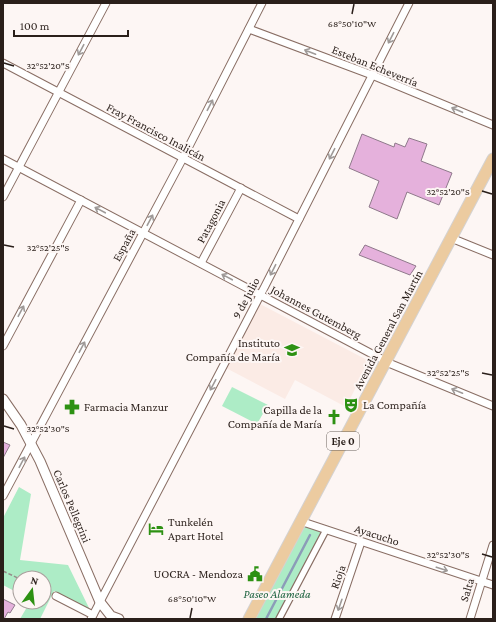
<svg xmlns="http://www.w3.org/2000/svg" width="496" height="622" font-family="'Crimson Pro',serif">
<rect width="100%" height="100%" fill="#fdf6f4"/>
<path fill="#fbebe5" d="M 260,304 L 369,361 L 346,407 L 295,380 L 285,399 L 226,368 Z"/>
<g fill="#adecc6">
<path d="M 232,387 L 268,405 L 257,424 L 222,406 Z"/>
<path d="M 19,487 L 31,494 L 20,560 L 68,565 L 90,610 L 54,591 L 40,619 L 20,619 L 30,602 L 44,602 L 44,578 L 20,578 L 20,594 L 3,585 L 3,518 Z"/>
<path d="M 300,521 L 326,530 L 279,619 L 249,619 Z"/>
</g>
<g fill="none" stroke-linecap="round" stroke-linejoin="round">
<path stroke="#8c9cb8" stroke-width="2.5" d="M 266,619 L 310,535"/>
</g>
<g fill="#e5b1dc" stroke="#8f798b">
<path d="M 362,134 L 394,147 L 395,143 L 405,147 L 409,138 L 427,144 L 421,161 L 452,173 L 439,205 L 407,192 L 397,219 L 369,207 L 379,181 L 349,168 Z"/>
<path d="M 365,245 L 416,266 L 410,275 L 359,255 Z"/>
<path d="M 3,442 L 10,445 L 3,458 Z"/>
<path d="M 3,599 L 15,605 L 10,613 L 8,612 L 4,619 L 3,619 Z"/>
</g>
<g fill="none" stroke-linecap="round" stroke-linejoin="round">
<g stroke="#896e64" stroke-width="8">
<path id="pedestrian" d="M 279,619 L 326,530"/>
</g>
<g stroke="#896e64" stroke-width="9">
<g id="minor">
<path d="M 249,29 L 372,75 L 493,125"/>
<path d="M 3,63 L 299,219"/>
<path d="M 3,159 L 391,364 L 493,406"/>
<path d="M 3,197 L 106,3"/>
<path d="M 451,238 L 493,255"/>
<path d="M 201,263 L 241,188"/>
<path d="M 3,346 L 81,200"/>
<path d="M 3,496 L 183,158 L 262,3"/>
<path d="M 300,521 L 493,585"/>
<path d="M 56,596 L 93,615"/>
<path d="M 91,619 L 265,286 L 409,3"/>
<path d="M 335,619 L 361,542"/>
<path d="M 470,619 L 493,545"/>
</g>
</g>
<g stroke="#896e64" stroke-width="11">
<path id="tertiary" d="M 3,399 L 21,425 L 40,461 L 100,602 L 111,616 L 119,619"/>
</g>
<g stroke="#d4d2d1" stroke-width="13">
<path id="primary" d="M 249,619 L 493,159"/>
</g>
<g stroke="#958c89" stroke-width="1.5" stroke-dasharray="4 2" stroke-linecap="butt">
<path d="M 3,571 L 20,579"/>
<path d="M 44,590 L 51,594"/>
</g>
<use href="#pedestrian" stroke="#fff" stroke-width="5.5"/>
<use href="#minor" stroke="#fff" stroke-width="7"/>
<use href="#tertiary" stroke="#fff" stroke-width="9"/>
<use href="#primary" stroke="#eccba0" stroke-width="11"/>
</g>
<defs><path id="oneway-shaft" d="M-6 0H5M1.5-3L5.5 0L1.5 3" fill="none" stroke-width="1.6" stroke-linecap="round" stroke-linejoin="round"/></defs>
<g stroke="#9f9a98">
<use href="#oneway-shaft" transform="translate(391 38) rotate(117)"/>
<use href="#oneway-shaft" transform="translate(81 50) rotate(118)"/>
<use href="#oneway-shaft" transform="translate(310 52) rotate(-159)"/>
<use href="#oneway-shaft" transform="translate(210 105) rotate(-63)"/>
<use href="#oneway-shaft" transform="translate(457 110) rotate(-157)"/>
<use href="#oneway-shaft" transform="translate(332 154) rotate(117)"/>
<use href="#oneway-shaft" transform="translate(100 210) rotate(-152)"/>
<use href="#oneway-shaft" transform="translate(150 220) rotate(-62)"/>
<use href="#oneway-shaft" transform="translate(273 270) rotate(117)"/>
<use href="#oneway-shaft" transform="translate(227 277) rotate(-152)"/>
<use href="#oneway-shaft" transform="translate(21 311) rotate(-62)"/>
<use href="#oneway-shaft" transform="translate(82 347) rotate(-62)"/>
<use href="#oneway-shaft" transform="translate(213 385) rotate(118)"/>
<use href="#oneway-shaft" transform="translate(457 391) rotate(-158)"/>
<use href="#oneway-shaft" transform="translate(22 462) rotate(-62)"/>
<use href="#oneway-shaft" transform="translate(442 569) rotate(18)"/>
<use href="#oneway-shaft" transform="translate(340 605) rotate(109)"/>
</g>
<path fill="none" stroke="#2a1f1a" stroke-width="1.5" d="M 352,14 L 354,4M 4,63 L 14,66M 482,191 L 492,194M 4,245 L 14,247M 482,373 L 492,375M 4,426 L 14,429M 482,554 L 492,557M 190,618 L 192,608"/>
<defs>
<g id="school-bare" transform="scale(1.2)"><path d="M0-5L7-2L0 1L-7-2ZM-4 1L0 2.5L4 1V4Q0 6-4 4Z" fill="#2d9112" stroke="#fdf6f4" stroke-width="2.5" paint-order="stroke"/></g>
<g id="theatre-bare" transform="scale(1.2)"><path d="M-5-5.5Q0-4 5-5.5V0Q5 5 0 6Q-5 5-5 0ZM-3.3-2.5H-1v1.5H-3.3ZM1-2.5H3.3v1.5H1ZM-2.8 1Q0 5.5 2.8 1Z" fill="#2d9112" stroke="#fdf6f4" stroke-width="2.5" paint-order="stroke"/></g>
<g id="pharmacy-bare" transform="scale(1.2)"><path d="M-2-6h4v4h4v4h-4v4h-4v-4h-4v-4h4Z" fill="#2d9112" stroke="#fdf6f4" stroke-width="2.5" paint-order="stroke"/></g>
<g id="church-bare" transform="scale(1.2)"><path d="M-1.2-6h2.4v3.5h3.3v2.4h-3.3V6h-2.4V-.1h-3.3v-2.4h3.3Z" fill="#2d9112" stroke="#fdf6f4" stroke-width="2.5" paint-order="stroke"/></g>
<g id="hotel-bare" transform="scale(1.2)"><path d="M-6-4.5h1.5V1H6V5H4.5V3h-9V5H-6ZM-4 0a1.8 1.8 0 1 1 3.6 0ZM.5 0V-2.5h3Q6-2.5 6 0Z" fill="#2d9112" stroke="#fdf6f4" stroke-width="2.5" paint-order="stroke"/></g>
<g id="civic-bare" transform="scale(1.2)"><path d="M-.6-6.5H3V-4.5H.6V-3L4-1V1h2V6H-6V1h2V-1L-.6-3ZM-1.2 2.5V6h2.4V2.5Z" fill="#2d9112" stroke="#fdf6f4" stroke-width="2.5" paint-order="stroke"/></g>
</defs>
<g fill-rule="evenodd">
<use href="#school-bare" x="292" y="350"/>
<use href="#theatre-bare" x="351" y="405"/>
<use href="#pharmacy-bare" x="72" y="407"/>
<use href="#church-bare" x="334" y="417"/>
<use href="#hotel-bare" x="156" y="529"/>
<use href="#civic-bare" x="255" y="574"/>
</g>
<g text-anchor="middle" stroke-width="4" stroke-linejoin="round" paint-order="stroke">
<rect fill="#fdf6f4" stroke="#69605b" stroke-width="1" x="327" y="432" width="32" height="18" rx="3"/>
<g font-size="11" font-weight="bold" fill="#2a1f1a">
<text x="343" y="445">Eje 0</text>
</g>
<g font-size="12" fill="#2a1f1a" stroke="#fdf6f4">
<text transform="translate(375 66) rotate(22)" y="4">Esteban Echeverría</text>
<text transform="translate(156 132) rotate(28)" y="4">Fray Francisco Inalicán</text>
<text transform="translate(211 221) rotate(-62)" y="4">Patagonia</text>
<text transform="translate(124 245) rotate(-62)" y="4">España</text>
<text transform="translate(246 298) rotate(-62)" y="4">9 de Julio</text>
<text transform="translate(316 312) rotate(28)" y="4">Johannes Gutemberg</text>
<text transform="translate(388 330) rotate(-62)" y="4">Avenida General San Martín</text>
<text transform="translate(72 506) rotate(67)" y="4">Carlos Pellegrini</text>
<text transform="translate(377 535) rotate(18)" y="4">Ayacucho</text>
<text transform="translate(338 577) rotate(-71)" y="4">Rioja</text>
<text transform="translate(467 590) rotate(-73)" y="4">Salta</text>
</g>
<g font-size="12" fill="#2a1f1a" stroke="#fdf6f4" text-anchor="end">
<text x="280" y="347">Instituto<tspan x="280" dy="14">Compañía de María</tspan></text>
<text x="363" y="409" text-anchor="start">La Compañía</text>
<text x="84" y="411" text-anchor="start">Farmacia Manzur</text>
<text x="322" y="414">Capilla de la<tspan x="322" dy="14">Compañía de María</tspan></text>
<text x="168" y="526" text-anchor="start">Tunkelén<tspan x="168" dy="14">Apart Hotel</tspan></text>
<text x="243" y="578">UOCRA - Mendoza</text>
</g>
<g font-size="12" font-style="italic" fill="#1f6441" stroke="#fdf6f4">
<text x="277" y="598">Paseo Alameda</text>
</g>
</g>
<g font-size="10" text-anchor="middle" fill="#2a1f1a" stroke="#fdf6f4" stroke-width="4" stroke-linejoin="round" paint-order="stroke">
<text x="352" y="27">68°50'10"W</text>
<text x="48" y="69">32°52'20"S</text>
<text x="448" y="195">32°52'20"S</text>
<text x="48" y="251">32°52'25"S</text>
<text x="448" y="376">32°52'25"S</text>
<text x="48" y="432">32°52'30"S</text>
<text x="448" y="558">32°52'30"S</text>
<text x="192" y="602">68°50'10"W</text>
</g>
<rect width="496" height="622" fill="none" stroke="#2a1f1a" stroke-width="8"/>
<g transform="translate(32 590) rotate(15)"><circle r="19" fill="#fdf6f4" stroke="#a9a09d"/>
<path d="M0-3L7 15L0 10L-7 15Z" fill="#2d9112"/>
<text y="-6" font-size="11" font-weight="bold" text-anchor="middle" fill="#2a1f1a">N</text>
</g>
<path d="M14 30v6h114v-6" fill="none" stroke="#2a1f1a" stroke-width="2"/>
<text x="20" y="30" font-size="12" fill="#2a1f1a" stroke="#fdf6f4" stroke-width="3" paint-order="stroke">100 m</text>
</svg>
